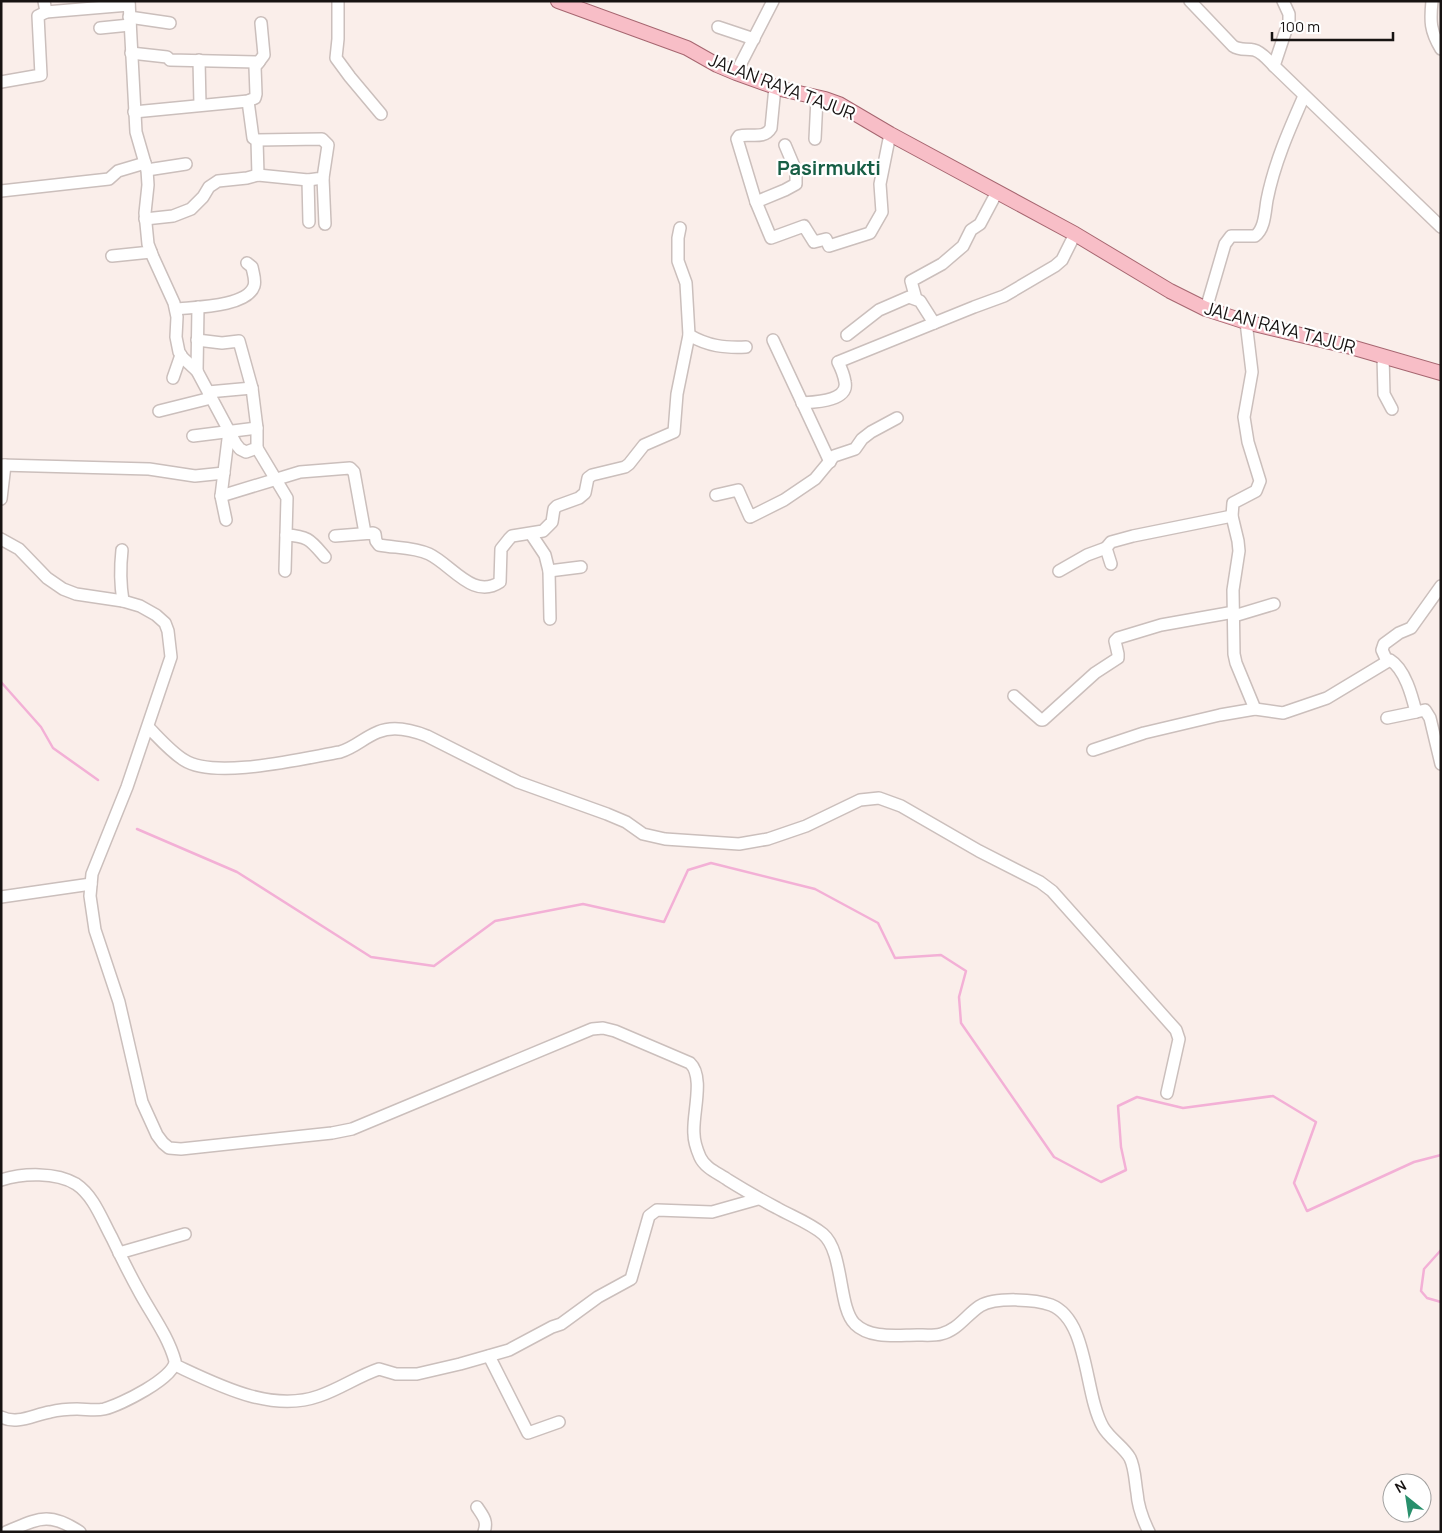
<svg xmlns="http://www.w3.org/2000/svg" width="1442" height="1533" font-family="Manrope,sans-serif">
<rect width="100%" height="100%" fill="#faeeea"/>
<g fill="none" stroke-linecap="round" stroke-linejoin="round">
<g stroke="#f3b0d6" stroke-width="2.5">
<path d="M 1,682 L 41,727 L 53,748 L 98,780"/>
<path d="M 137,829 L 237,872 L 371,957 L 434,966 L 495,921 L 583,904 L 664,922 L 688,870 L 711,863 L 815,889 L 878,923 L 895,958 L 941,955 L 966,971 L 959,997 L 961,1023 L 1054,1157 L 1101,1182 L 1126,1170 L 1121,1147 L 1118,1106 L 1137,1097 L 1183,1108 L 1273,1096 L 1316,1122 L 1294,1183 L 1307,1211 L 1414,1162 L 1441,1155"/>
<path d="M 1441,1250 L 1424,1269 L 1421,1291 L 1427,1298 L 1441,1302"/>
</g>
<g stroke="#cbbfbc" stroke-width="14">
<g id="minor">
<path d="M 129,1 L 136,132 L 147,170 L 148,185 L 145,213 L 148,244 L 153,257 L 174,303 L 177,317 L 176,337 L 179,352 L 182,357 L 197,371 L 236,444 L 240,449 L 246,452 L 257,448 L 257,428 L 252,388 L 208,392"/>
<path d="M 338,1 L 338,39 L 336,58 L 350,77 L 381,114"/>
<path d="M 1190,1 L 1233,46 C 1240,51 1247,48 1254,50 C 1262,52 1269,61 1274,66 L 1441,227"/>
<path d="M 1432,1 C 1430,21 1430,31 1441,49"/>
<path d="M 46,12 L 129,5"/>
<path d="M 129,17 L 170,23"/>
<path d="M 718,27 L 754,39"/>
<path d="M 100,28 L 130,25"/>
<path d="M 131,53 L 167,57 L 170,60 L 259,62"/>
<path d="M 199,60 L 200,105"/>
<path d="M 1274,66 L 1289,21 L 1289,14 L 1283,1"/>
<path d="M 736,73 L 773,1"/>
<path d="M 1,82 L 41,75 L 38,16 L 46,12 L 44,1"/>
<path d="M 775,87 L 771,128 C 764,140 750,133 739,136 L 737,139 L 756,202 L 771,238 L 804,226 L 814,242 L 826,239 L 829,246 L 870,233 L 882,212 L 880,184 L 890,134"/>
<path d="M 134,112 L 248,101 L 255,98 L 256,94 L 255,67 L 264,55 L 261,23"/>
<path d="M 815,139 L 817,98"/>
<path d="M 257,140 L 258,175"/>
<path d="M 147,170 L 186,164"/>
<path d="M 323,178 L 325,224"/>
<path d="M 308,180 L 309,222"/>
<path d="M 1,191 L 109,179 L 118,171 L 145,163"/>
<path d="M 756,202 L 785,190 L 796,184 L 796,171 L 785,145"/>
<path d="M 145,219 L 173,216 L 191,209 L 203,197 L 209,187 L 218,181 L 247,178 L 258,175 L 308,180 L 323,178 L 328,145 L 322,139 L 257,140 L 253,138 L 248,101"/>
<path d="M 112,256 L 151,252"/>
<path d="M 916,299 L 911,281 L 942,264 L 963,246 L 971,230 L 980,224 L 997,192"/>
<path d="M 176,309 C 194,307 247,307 254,286 C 256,280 253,273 252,267 L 247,263"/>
<path d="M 1206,309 L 1225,244 L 1231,236 L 1255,236 C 1265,229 1265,211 1267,200 C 1274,164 1289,130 1304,96"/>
<path d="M 1246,322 L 1252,372 L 1244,417 L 1248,442 L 1260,481 L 1256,491 L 1233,503 L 1232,516 L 1238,541 L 1239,551 L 1233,590 L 1234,654 L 1236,663 L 1255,709"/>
<path d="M 689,335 C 708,346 724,348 746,347"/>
<path d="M 847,335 L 879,310 L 909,297 L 920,301 L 934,323"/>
<path d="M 197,340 L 222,343 L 239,341 L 252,388"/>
<path d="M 773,340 L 830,462"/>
<path d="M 1383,356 L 1384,394 L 1392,409"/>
<path d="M 197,371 L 198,307"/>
<path d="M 173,378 L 181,355"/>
<path d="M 802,403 C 815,402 849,401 845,382 C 844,375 841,368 838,362 L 974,307 L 1004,296 L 1055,266 L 1062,260 L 1075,234"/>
<path d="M 159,411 L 211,398"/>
<path d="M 193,436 L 257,428"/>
<path d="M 257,448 L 287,498 L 285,571"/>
<path d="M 1,465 L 149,469 L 195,476 L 224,473"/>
<path d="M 716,495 L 738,490 L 750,517 L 784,500 L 815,479 L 834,456 L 855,449 L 862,439 L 871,432 L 897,418"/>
<path d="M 221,496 L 300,472 L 350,468 L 354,472 L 365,533"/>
<path d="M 1,499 L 5,465"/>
<path d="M 226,520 L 221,496 L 229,431"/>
<path d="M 531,534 L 545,555 L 549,571 L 550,619"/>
<path d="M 286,535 C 309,536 311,541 325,557"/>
<path d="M 335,536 L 373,533 L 375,534 L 376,541 L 379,545 C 395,548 414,547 429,554 C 452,565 473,600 500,582 L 501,549 L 509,539 L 512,536 L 543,531 L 552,522 L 554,509 L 557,506 L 579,498 L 585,493 L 588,478 L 592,475 L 625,467 L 629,464 L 644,445 L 674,432 L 677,394 L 689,335 L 686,283 L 678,261 L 678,238 L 680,228"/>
<path d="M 1,539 L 19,549 L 47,578 L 63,589 L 76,594 L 123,601 L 140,606 L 156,615 L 165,623 L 168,631 L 171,657 L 127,787 L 92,874 L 90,896 L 95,930 L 119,1002 L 142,1102 L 157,1135 L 163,1143 L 169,1148 L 181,1149 L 332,1133 L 352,1129 L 592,1029 L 603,1028 L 615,1031 L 690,1063 C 705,1077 692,1115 694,1134 C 694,1141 697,1150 700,1157 C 705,1168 718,1173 728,1180 C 744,1190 760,1199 777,1208 C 791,1216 810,1223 823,1234 C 844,1252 838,1308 855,1324 C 870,1339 897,1335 917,1335 C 924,1335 934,1336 941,1334 C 958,1330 966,1315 980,1306 C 995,1297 1035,1299 1051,1305 C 1089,1320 1084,1394 1103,1427 C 1110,1439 1124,1447 1130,1458 C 1135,1468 1135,1482 1137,1493 C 1138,1507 1143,1520 1149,1532"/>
<path d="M 122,550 C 120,568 120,583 123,601"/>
<path d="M 1111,564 L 1106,548 L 1111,542 L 1133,536 L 1232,516"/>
<path d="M 549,571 L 581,567"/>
<path d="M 1059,571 L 1087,555 L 1106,548"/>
<path d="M 1234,616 L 1274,604"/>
<path d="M 1387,661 L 1382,650 L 1384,644 L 1399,633 L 1411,628 L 1441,586"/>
<path d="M 1014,696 L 1041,720 L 1043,720 L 1095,673 L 1118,658 L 1118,654 L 1115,641 L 1118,638 L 1161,625 L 1234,612"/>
<path d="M 1387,718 L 1416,712"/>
<path d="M 148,727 C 159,738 171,752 184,760 C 215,780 304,758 340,752 C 356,747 363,738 378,732 C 394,725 412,730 427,736 L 518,782 L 607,814 L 626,822 L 643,834 L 665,839 L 739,844 L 768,839 L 806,826 L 860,800 L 879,798 L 901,806 L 979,851 L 1040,882 L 1052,891 L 1176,1030 L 1179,1039 L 1167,1093"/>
<path d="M 1093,750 L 1144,733 L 1220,715 L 1255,709 L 1283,713 L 1327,698 L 1390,660 C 1405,669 1412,696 1416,712 L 1425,710 L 1430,718 L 1441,764"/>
<path d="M 1,897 L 91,884"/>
<path d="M 1,1180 C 23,1173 56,1172 76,1184 C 94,1196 102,1220 112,1238 C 121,1257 130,1275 140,1293 C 152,1315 168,1336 175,1361 C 175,1378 120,1405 104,1409 C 95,1411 86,1409 77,1409 C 68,1409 58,1410 50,1412 C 33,1415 17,1425 1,1417"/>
<path d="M 119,1253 L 185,1234"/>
<path d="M 489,1356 L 528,1433 L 559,1422"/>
<path d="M 175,1365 C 218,1385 271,1413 319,1396 C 340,1389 358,1376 379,1369 L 396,1374 L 417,1374 L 460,1364 L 509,1350 L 552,1327 L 561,1324 L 598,1297 L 631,1279 L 649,1216 L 657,1210 L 712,1212 L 758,1199"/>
<path d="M 477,1507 C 483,1516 488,1521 484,1532"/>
<path d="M 6,1532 C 38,1519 48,1511 80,1532"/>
</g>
</g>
<g stroke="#a66670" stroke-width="16">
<path id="major" d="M 558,1 L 687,48 L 717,65 L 736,73 L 781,89 L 825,99 L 839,104 L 890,134 L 1075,234 L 1170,291 L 1206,309 L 1246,322 L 1351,347 L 1441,373"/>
</g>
<use href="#minor" stroke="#fff" stroke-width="11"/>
<use href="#major" stroke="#f8bec7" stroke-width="14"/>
</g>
<g text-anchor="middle" stroke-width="4.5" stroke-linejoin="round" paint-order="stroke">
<g font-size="18" fill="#171312" stroke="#fff">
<text transform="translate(782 87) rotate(21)" y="6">JALAN RAYA TAJUR</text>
<text transform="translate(1280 328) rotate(15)" y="6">JALAN RAYA TAJUR</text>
</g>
<g font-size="20" font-weight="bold" fill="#175e45" stroke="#fff">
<text x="829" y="175">Pasirmukti</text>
</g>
</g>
<rect width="1442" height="1533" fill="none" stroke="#171312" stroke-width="5"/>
<g transform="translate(1407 1498) rotate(330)"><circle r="24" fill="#ffffff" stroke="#a2a1a0"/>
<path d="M0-4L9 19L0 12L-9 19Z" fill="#29906c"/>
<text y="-8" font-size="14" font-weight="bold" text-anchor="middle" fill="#171312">N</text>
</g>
<path d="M1272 32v8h121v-8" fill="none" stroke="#171312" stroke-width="2.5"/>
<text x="1280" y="32" font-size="15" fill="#171312" stroke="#ffffff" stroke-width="4" paint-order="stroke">100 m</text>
</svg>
